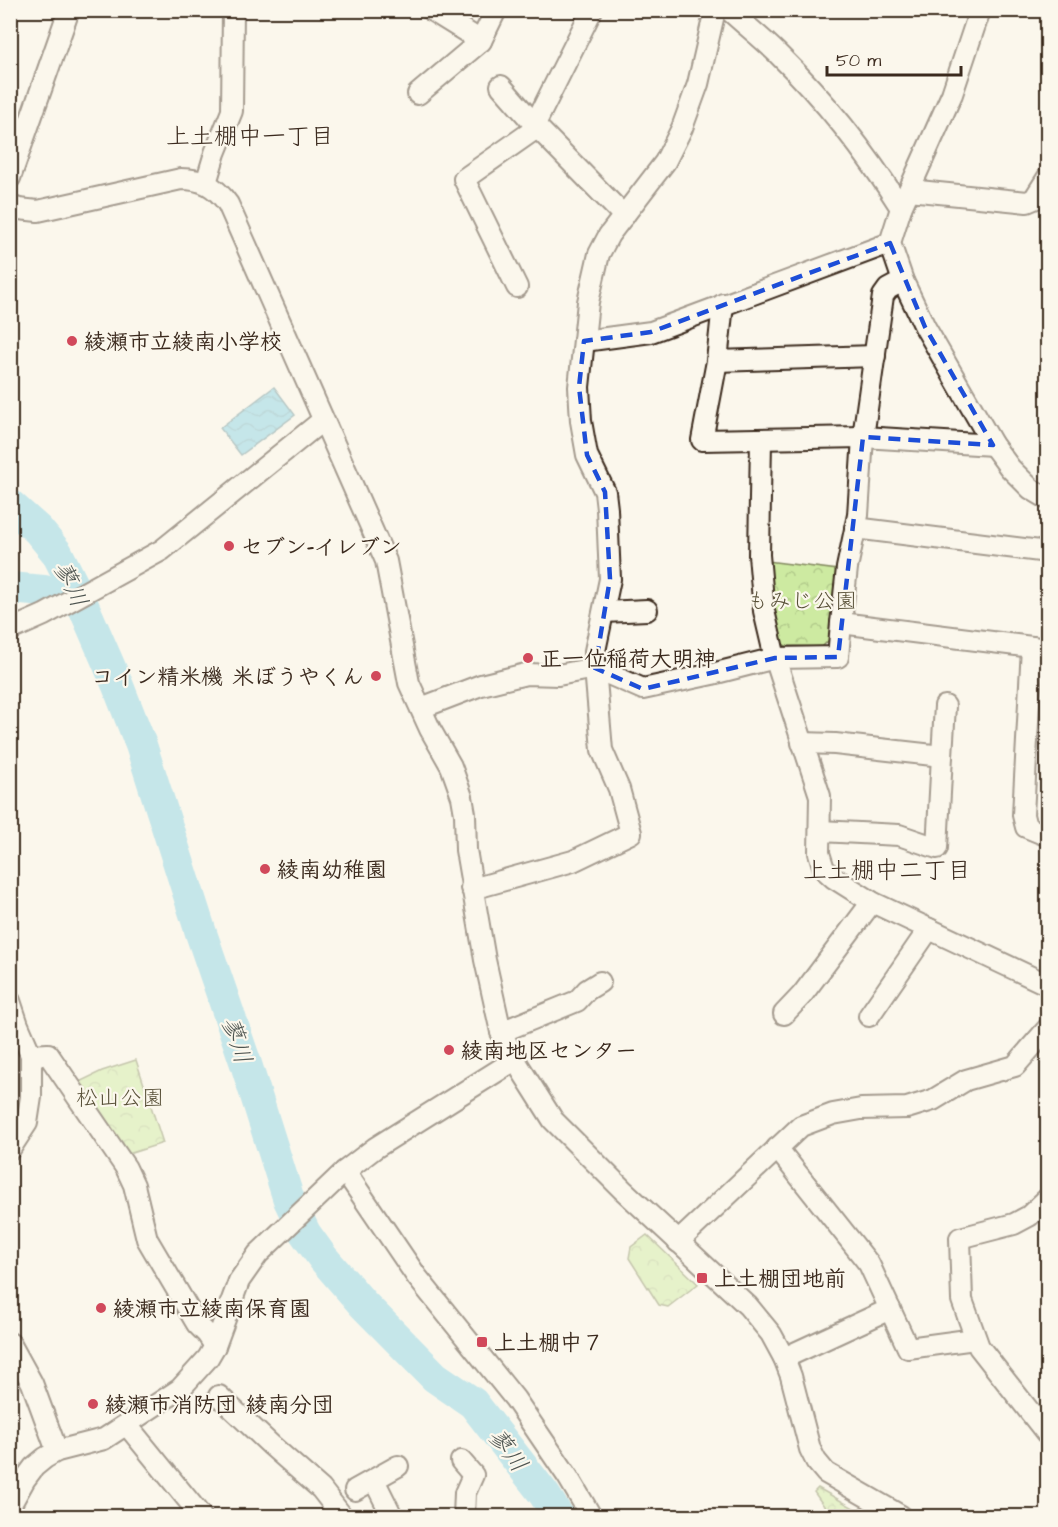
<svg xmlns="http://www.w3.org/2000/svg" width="1058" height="1527" font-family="'Architects Daughter','Klee One',sans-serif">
<defs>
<pattern id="park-crowns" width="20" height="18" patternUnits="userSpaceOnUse" patternTransform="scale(1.5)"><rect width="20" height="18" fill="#cdeaa1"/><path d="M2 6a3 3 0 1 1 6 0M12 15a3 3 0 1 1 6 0" fill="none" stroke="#b1c98a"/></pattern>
<pattern id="water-waves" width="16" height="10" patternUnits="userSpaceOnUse" patternTransform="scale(1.5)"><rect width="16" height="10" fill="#84d0e4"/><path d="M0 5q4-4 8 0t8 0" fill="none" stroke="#73b3c3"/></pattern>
</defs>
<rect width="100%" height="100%" fill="#fbf7ec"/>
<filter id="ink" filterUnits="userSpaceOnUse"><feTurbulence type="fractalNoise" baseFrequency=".0167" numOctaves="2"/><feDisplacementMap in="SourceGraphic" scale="12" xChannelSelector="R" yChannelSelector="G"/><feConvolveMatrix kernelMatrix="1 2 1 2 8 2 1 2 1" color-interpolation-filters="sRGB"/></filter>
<g filter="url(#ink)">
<g fill="url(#park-crowns)" stroke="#848a60" stroke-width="1.5">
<path d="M 767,561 L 838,570 L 832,637 L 822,647 L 786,646 L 779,642 L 770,611 Z"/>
<path d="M 136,1060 L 163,1143 L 125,1155 L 79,1082 L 102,1071 Z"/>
<path d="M 647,1235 L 698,1284 L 668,1307 L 659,1305 L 629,1258 L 631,1247 Z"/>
<path d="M 818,1488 L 868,1516 L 831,1516 L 814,1492 Z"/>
</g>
<path fill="url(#water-waves)" stroke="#678e95" stroke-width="1.5" d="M 274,387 L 295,415 L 241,455 L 220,428 Z"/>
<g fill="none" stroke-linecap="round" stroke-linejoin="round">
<g stroke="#84d0e4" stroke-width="32">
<path d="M 10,505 L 38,530 L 57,553 L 82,603 L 118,686 L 141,745 L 201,933 L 246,1064 L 289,1200 L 305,1233 L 323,1258 L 363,1304 L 435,1377 L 473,1403 L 544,1494 L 558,1516"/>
<path d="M 10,588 L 44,591 L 82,603"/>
</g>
<g stroke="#3b2a1e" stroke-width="24">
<g id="minor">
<path d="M 431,10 L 481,41"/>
<path d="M 729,10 C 745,25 762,38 777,53 C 824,99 866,152 901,208"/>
<path d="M 980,10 L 952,94 L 901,208 L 890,243 L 903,281 L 925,327 L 993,445 L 1010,468 L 1031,489 L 1048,499"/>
<path d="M 501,86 L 535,125 L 624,216"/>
<path d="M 418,94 L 481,41 L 496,10"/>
<path d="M 10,178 L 69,10"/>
<path d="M 206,183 L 215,153 L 232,111 L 233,10"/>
<path d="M 909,190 L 1027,202 L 1034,199 L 1048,177"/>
<path d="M 10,206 L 19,209 L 38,211 L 181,179 C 203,179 215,186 228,204 L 386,561 L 409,683 L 430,729 L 451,766 L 462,797 L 465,814 L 466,850 L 485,960 L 501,1032 L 515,1060 L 553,1120 L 623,1190 L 748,1306 L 771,1334 L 784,1358 L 791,1376 L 810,1449 L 816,1461 L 826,1473 L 901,1516"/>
<path d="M 903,281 L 888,289 L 883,296 L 863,437 L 858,515 L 847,568 L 841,623 L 1048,649"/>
<path d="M 517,287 L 464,179 L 531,132 L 592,10"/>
<path d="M 723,304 L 717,361 L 702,440 L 863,437 L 993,445"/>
<path d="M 584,341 L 651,332 L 890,243"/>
<path d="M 717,361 L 875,356"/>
<path d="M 761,440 L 759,555 L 764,611 L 775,658 L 820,796 L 819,853 L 824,869 L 834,878 L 872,902 L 1046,984"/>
<path d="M 855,528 L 1048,552"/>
<path d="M 604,612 L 647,610"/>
<path d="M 10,630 L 44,615 L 162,550 L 323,420"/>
<path d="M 1032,647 L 1023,815 L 1026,827 L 1048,836"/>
<path d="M 421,708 L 481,685 L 526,674 L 558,675 L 595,668 L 643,689 L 712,674 L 775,658 L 838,657 L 841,623"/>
<path d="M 802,743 L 835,744 L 942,756 L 937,848 L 899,835 L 820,831"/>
<path d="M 942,756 L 945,706"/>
<path d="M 471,888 L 483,886 L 573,861 L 631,833 L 619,789 L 602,750 L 595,668 L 595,651 L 610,579 L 607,509 L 605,492 L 587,455 L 581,421 L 579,387 L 588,302 L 599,254 L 609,235 L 665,162 L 682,128 L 698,84 L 715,10"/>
<path d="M 10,1001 L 18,1025 L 31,1055 L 48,1054 L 126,1168 L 134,1185 L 147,1239 L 197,1324 L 207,1334 L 215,1346"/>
<path d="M 784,1014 L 802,995 L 872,902"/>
<path d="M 869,1016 L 929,929"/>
<path d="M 501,1032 L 577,1001 L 587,990 L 600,982"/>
<path d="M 777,1148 L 869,1264 L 908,1348 L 975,1339"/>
<path d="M 10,1149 L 27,1123 L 31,1097 L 31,1055"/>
<path d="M 345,1171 L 417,1277 L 515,1399 L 568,1477 L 591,1516"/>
<path d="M 1048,1198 L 1029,1216 L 1014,1224 L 960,1238 L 962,1300 L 979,1347 L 1048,1435"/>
<path d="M 678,1242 L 801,1126 L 833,1114 L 861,1109 L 907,1108 L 933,1100 L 966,1080 L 1015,1066 L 1048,1028"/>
<path d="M 10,1343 L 32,1383 L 57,1451"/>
<path d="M 784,1358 L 890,1309"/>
<path d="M 219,1396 L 272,1446 L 321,1489 L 342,1516"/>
<path d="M 127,1425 L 201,1516"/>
<path d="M 461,1461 L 473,1475 L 465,1493 L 464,1516"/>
<path d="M 374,1480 L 392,1516"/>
<path d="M 355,1490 L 398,1466"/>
<path d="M 10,1506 L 25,1479 L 34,1467 L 45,1458 L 57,1451 L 104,1439 L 180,1389 L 208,1358 L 215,1346 L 239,1281 L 258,1254 L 345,1171 L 375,1148 L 515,1060"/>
</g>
</g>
<use href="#minor" stroke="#fbf7ec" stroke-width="20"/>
</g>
</g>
<path d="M0 0H1058V1527H0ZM 890,243 L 925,327 L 993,445 L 863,437 L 838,657 L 775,658 L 643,689 L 595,668 L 610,579 L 605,492 L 587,455 L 579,387 L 584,341 L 651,332 Z" fill="#fbf7ec" fill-opacity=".55" fill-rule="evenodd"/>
<path fill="none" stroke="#1d4ed8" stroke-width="4.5" stroke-dasharray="12 8" stroke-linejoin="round" d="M 890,243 L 925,327 L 993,445 L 863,437 L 838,657 L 775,658 L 643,689 L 595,668 L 610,579 L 605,492 L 587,455 L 579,387 L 584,341 L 651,332 Z"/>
<g fill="#d1495b" stroke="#fbf7ec" stroke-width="2">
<circle cx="72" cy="341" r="6"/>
<circle cx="229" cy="546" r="6"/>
<circle cx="528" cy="658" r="6"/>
<circle cx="376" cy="676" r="6"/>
<circle cx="265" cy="869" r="6"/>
<circle cx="449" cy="1050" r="6"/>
<rect x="696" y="1272" width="12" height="12" rx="3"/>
<circle cx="101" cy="1308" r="6"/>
<rect x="476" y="1336" width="12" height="12" rx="3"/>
<circle cx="93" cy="1404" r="6"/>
</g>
<g text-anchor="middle" stroke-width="4.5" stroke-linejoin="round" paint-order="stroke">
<g font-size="22" font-weight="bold" fill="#3b2a1e" stroke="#fbf7ec" text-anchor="start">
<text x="84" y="349">綾瀬市立綾南小学校</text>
<text x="241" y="554">セブン-イレブン</text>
<text x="540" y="666">正一位稲荷大明神</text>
<text x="364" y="684" text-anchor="end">コイン精米機 米ぼうやくん</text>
<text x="277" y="877">綾南幼稚園</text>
<text x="461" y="1058">綾南地区センター</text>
<text x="714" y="1286">上土棚団地前</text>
<text x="113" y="1316">綾瀬市立綾南保育園</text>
<text x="494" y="1350">上土棚中７</text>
<text x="105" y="1412">綾瀬市消防団 綾南分団</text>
</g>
<g font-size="22" fill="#585038" stroke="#fbf7ec">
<text x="802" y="608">もみじ公園</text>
<text x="120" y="1105">松山公園</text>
</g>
<g font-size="24" fill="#3b2a1e" stroke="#fbf7ec">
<text x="250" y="144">上土棚中一丁目</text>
<text x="887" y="878">上土棚中二丁目</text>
</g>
<g font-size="24" font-style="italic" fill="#4d5450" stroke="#fbf7ec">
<text transform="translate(71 584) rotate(65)" y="8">蓼川</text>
<text transform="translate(237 1040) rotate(72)" y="8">蓼川</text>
<text transform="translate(508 1450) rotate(53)" y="8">蓼川</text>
</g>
</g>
<rect width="1058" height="1527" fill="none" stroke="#fbf7ec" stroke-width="36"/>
<rect x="18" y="18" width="1022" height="1491" fill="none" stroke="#3b2a1e" stroke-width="2" filter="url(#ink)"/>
<path d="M827 66v9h134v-9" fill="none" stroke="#3b2a1e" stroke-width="3"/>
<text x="836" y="66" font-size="18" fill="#3b2a1e" stroke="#fbf7ec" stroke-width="4.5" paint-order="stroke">50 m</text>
</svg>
